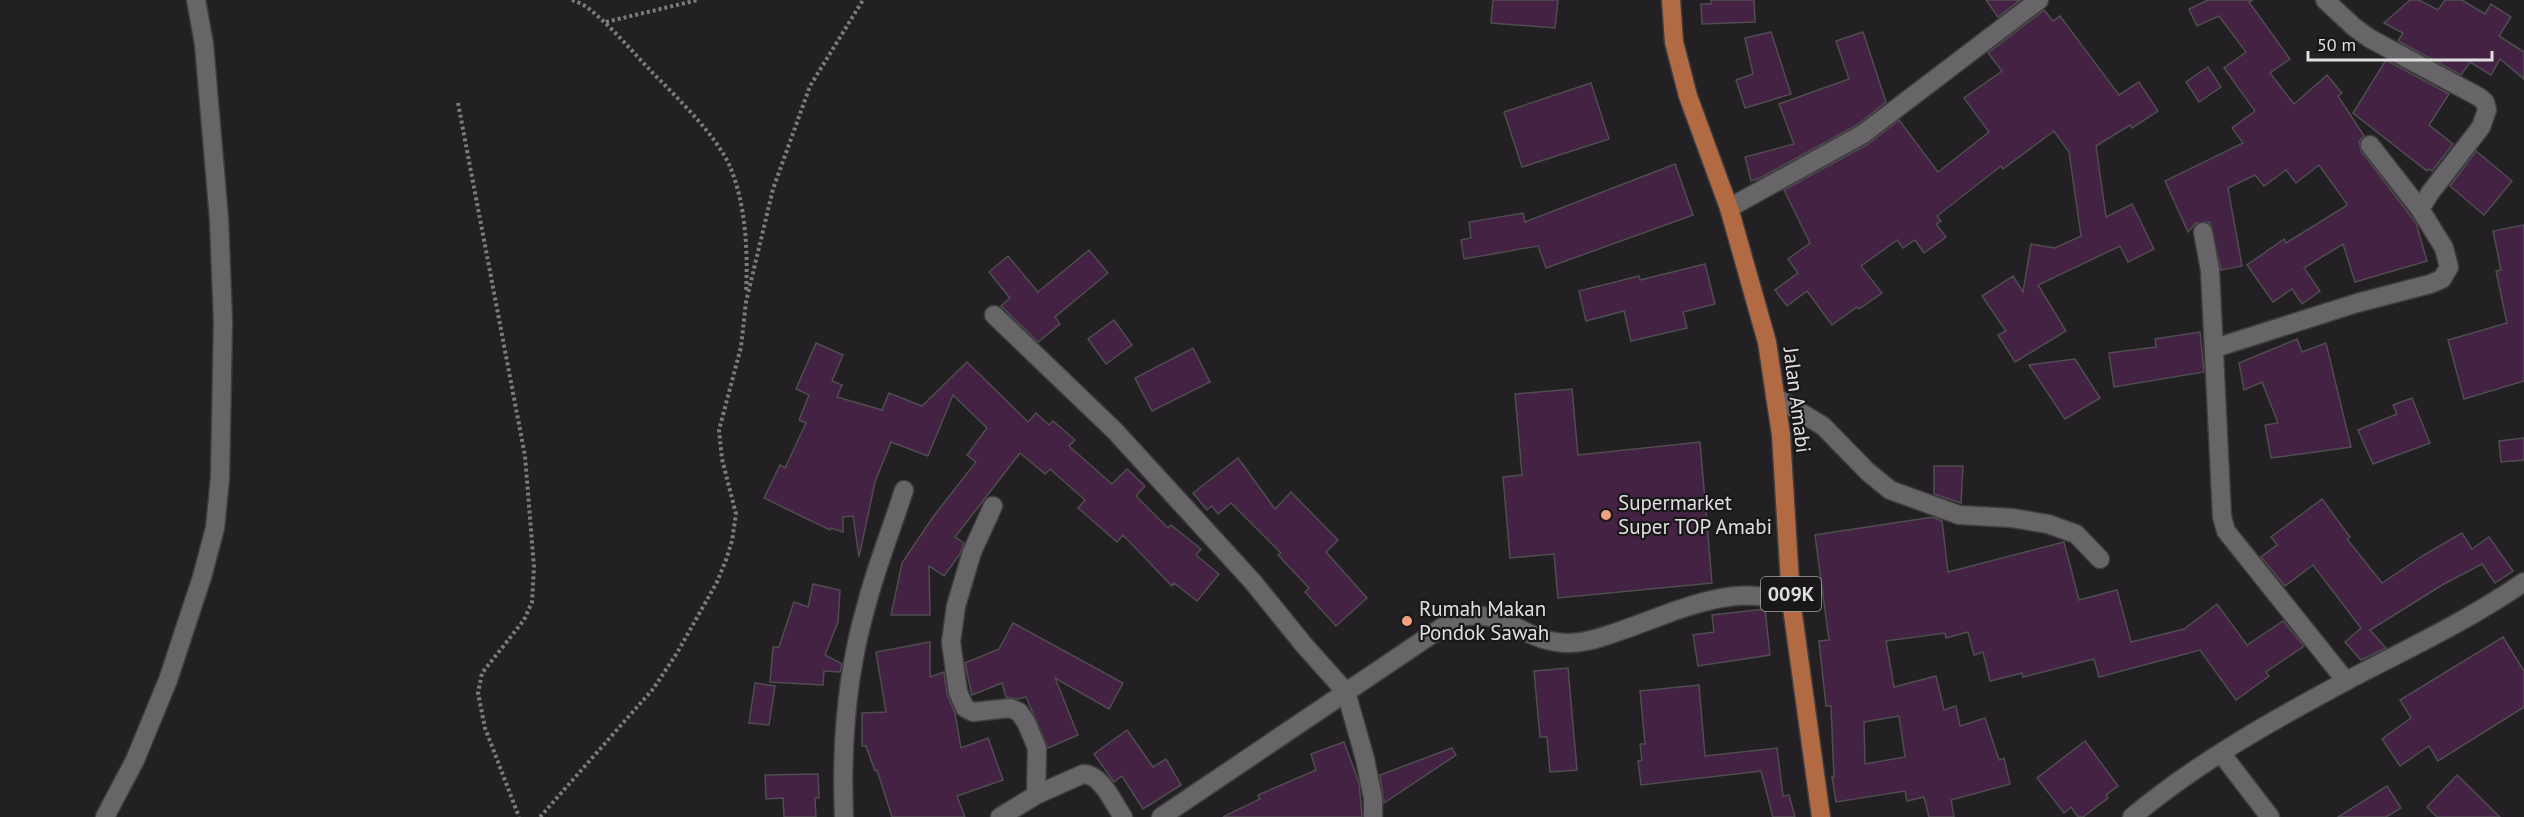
<svg xmlns="http://www.w3.org/2000/svg" width="2524" height="817" font-family="'PT Sans',sans-serif">
<rect width="100%" height="100%" fill="#222022"/>
<g fill="#432244" stroke="#4f4d4f" stroke-width="1.5" fill-rule="evenodd">
<path d="M 1493,0 L 1558,0 L 1555,28 L 1491,23 Z"/>
<path d="M 1711,0 L 1754,0 L 1755,22 L 1702,24 L 1701,4 L 1711,4 Z"/>
<path d="M 1986,0 L 2020,0 L 1998,17 Z"/>
<path d="M 2208,0 L 2253,0 L 2249,2 L 2290,59 L 2270,73 L 2294,104 L 2327,75 L 2342,93 L 2338,96 L 2364,136 L 2359,141 L 2361,151 L 2416,223 L 2427,261 L 2355,282 L 2343,244 L 2304,268 L 2320,291 L 2302,304 L 2292,289 L 2273,302 L 2247,265 L 2284,239 L 2286,243 L 2346,206 L 2347,204 L 2319,165 L 2296,183 L 2286,170 L 2264,186 L 2255,175 L 2228,188 L 2242,266 L 2221,270 L 2210,222 L 2196,223 L 2188,232 L 2165,181 L 2243,143 L 2232,128 L 2255,111 L 2224,68 L 2246,52 L 2219,16 L 2197,26 L 2189,9 Z"/>
<path d="M 2410,0 L 2419,0 L 2438,10 L 2445,0 L 2462,0 L 2485,14 L 2491,4 L 2511,17 L 2499,36 L 2524,52 L 2524,79 L 2500,59 L 2491,75 L 2470,62 L 2461,75 L 2398,41 L 2403,33 L 2384,23 Z"/>
<path d="M 2044,10 L 2053,21 L 2060,16 L 2119,95 L 2139,82 L 2158,111 L 2132,128 L 2130,125 L 2096,146 L 2106,217 L 2132,204 L 2154,249 L 2128,262 L 2120,246 L 2038,285 L 2066,331 L 2015,362 L 1998,335 L 2006,331 L 1982,296 L 2013,276 L 2023,292 L 2031,244 L 2055,248 L 2081,236 L 2069,152 L 2054,131 L 2003,169 L 2001,166 L 1937,216 L 1941,221 L 1936,224 L 1946,237 L 1924,253 L 1915,240 L 1903,248 L 1897,240 L 1861,266 L 1882,293 L 1859,309 L 1857,307 L 1832,325 L 1807,291 L 1787,306 L 1775,290 L 1798,273 L 1788,259 L 1810,243 L 1784,190 L 1868,144 L 1899,120 L 1938,172 L 1989,132 L 1964,98 L 2002,71 L 1988,53 Z"/>
<path d="M 1771,32 L 1791,94 L 1745,108 L 1736,80 L 1753,74 L 1745,38 Z"/>
<path d="M 1863,32 L 1886,102 L 1857,125 L 1760,178 L 1751,181 L 1745,157 L 1794,144 L 1779,104 L 1849,79 L 1836,41 Z"/>
<path d="M 2386,60 L 2449,94 L 2429,125 L 2453,144 L 2432,171 L 2429,169 L 2427,171 L 2353,113 Z"/>
<path d="M 2208,67 L 2221,87 L 2199,102 L 2186,82 Z"/>
<path d="M 1591,83 L 1609,139 L 1522,167 L 1504,112 Z"/>
<path d="M 2476,151 L 2512,181 L 2484,215 L 2450,186 Z"/>
<path d="M 1675,164 L 1693,215 L 1546,268 L 1538,246 L 1464,259 L 1461,240 L 1471,238 L 1469,222 L 1523,213 L 1525,222 Z"/>
<path d="M 2524,225 L 2524,381 L 2464,399 L 2448,340 L 2507,323 L 2496,271 L 2501,270 L 2493,231 Z"/>
<path d="M 1089,250 L 1108,273 L 1055,317 L 1060,324 L 1038,342 L 1001,306 L 1010,298 L 989,272 L 1008,256 L 1038,292 Z"/>
<path d="M 1705,264 L 1715,304 L 1683,312 L 1687,328 L 1631,341 L 1624,311 L 1586,321 L 1579,291 L 1639,276 L 1640,280 Z"/>
<path d="M 1114,320 L 1132,345 L 1106,364 L 1088,339 Z"/>
<path d="M 2200,332 L 2204,372 L 2114,387 L 2109,353 L 2156,347 L 2155,339 Z"/>
<path d="M 2297,339 L 2302,352 L 2326,343 L 2351,447 L 2271,458 L 2265,425 L 2278,423 L 2262,382 L 2244,390 L 2239,363 Z"/>
<path d="M 816,343 L 843,355 L 832,381 L 842,385 L 837,397 L 882,410 L 889,393 L 922,406 L 967,362 L 1028,422 L 1036,413 L 1049,425 L 1053,421 L 1075,440 L 1069,446 L 1112,484 L 1127,469 L 1145,486 L 1136,496 L 1168,528 L 1171,525 L 1201,549 L 1196,555 L 1219,574 L 1197,601 L 1174,583 L 1172,586 L 1123,535 L 1117,542 L 1078,508 L 1085,500 L 1050,469 L 1045,474 L 1020,453 L 955,537 L 964,543 L 960,554 L 944,576 L 929,566 L 930,615 L 891,615 L 902,563 L 933,517 L 976,462 L 967,455 L 987,428 L 953,395 L 928,456 L 891,442 L 875,482 L 859,557 L 853,516 L 843,517 L 843,532 L 831,528 L 830,530 L 764,498 L 780,465 L 785,468 L 806,423 L 799,420 L 809,395 L 796,389 Z"/>
<path d="M 1193,348 L 1210,382 L 1152,411 L 1135,378 Z"/>
<path d="M 2075,359 L 2100,398 L 2065,419 L 2029,365 Z"/>
<path d="M 1572,389 L 1578,455 L 1700,442 L 1712,583 L 1558,598 L 1554,554 L 1510,558 L 1503,477 L 1522,475 L 1515,394 Z"/>
<path d="M 2412,398 L 2430,443 L 2373,464 L 2358,430 L 2397,414 L 2393,405 Z"/>
<path d="M 2524,438 L 2524,460 L 2501,462 L 2499,441 Z"/>
<path d="M 1238,458 L 1275,509 L 1291,492 L 1338,540 L 1326,552 L 1367,598 L 1336,626 L 1305,592 L 1309,588 L 1278,555 L 1281,553 L 1231,503 L 1218,514 L 1212,506 L 1207,510 L 1193,493 Z"/>
<path d="M 1934,466 L 1963,466 L 1961,503 L 1934,494 Z"/>
<path d="M 2322,499 L 2350,537 L 2347,539 L 2382,583 L 2424,555 L 2462,533 L 2472,549 L 2489,537 L 2513,571 L 2495,583 L 2482,564 L 2442,585 L 2370,630 L 2386,648 L 2361,660 L 2345,642 L 2361,628 L 2313,565 L 2285,586 L 2261,557 L 2277,545 L 2271,537 Z"/>
<path d="M 1933,517 L 1942,521 L 1948,572 L 2064,542 L 2079,600 L 2117,590 L 2131,642 L 2184,629 L 2217,604 L 2247,645 L 2283,621 L 2304,646 L 2266,672 L 2269,676 L 2236,700 L 2200,650 L 2099,677 L 2094,659 L 2023,677 L 2022,673 L 1990,681 L 1983,652 L 1974,655 L 1968,632 L 1946,638 L 1945,633 L 1886,641 L 1894,687 L 1936,676 L 1944,710 L 1956,706 L 1960,726 L 1985,718 L 1999,760 L 2004,758 L 2010,784 L 1951,800 L 1954,817 L 1929,817 L 1924,797 L 1907,801 L 1905,791 L 1836,802 L 1832,777 L 1834,777 L 1831,706 L 1826,706 L 1819,641 L 1829,640 L 1815,535 ZM 1899,716 L 1905,757 L 1865,764 L 1864,722 Z"/>
<path d="M 813,584 L 840,590 L 838,622 L 825,655 L 842,664 L 840,672 L 824,671 L 823,685 L 770,682 L 773,647 L 779,647 L 794,602 L 808,607 Z"/>
<path d="M 1765,609 L 1770,655 L 1698,666 L 1693,635 L 1714,632 L 1712,615 Z"/>
<path d="M 1013,623 L 1123,683 L 1109,709 L 1055,678 L 1078,735 L 1048,748 L 1026,697 L 1017,699 L 1006,697 L 1002,683 L 972,695 L 965,663 L 999,649 Z"/>
<path d="M 2503,637 L 2524,671 L 2524,707 L 2438,761 L 2429,746 L 2400,766 L 2382,739 L 2411,718 L 2400,700 Z"/>
<path d="M 930,642 L 930,677 L 944,672 L 947,694 L 955,713 L 961,748 L 988,738 L 1003,780 L 957,796 L 965,817 L 892,817 L 877,770 L 875,771 L 866,746 L 862,746 L 862,713 L 886,712 L 876,652 Z"/>
<path d="M 1568,668 L 1577,770 L 1550,772 L 1547,737 L 1540,737 L 1534,671 Z"/>
<path d="M 755,683 L 775,686 L 769,725 L 749,723 Z"/>
<path d="M 1699,685 L 1705,756 L 1777,748 L 1783,796 L 1789,795 L 1795,817 L 1773,817 L 1761,771 L 1641,785 L 1638,761 L 1642,760 L 1640,744 L 1645,744 L 1640,691 Z"/>
<path d="M 1127,730 L 1153,767 L 1166,759 L 1181,785 L 1143,809 L 1122,776 L 1114,782 L 1094,754 Z"/>
<path d="M 2085,741 L 2118,786 L 2106,795 L 2108,798 L 2083,817 L 2078,817 L 2071,807 L 2064,813 L 2037,778 Z"/>
<path d="M 1344,742 L 1359,783 L 1362,817 L 1223,817 L 1260,799 L 1258,795 L 1316,770 L 1311,754 Z"/>
<path d="M 1452,748 L 1456,755 L 1384,803 L 1380,775 Z"/>
<path d="M 818,774 L 819,798 L 815,798 L 816,817 L 784,817 L 783,798 L 766,799 L 765,775 Z"/>
<path d="M 2457,775 L 2500,817 L 2437,817 L 2427,807 Z"/>
<path d="M 2387,786 L 2401,808 L 2386,817 L 2338,817 Z"/>
</g>
<g fill="none" stroke-linecap="round" stroke-linejoin="round">
<g stroke="#3f3d3f" stroke-width="21">
<g id="minor">
<path d="M 2370,145 L 2420,209"/>
<path d="M 1729,208 L 1863,134 L 2039,0"/>
<path d="M 2203,232 L 2210,270 L 2222,517 L 2226,531 L 2346,681"/>
<path d="M 994,315 L 1115,431 L 1253,582 L 1304,645 L 1346,692 L 1365,759 L 1373,798 L 1373,817"/>
<path d="M 2215,348 L 2357,303 L 2430,284 L 2442,279 L 2449,267 L 2444,248 L 2420,209 L 2430,193 L 2481,127 L 2487,110 L 2485,102 L 2479,97 L 2369,38 L 2354,27 L 2325,0"/>
<path d="M 1775,397 L 1823,426 L 1868,472 L 1890,490 L 1959,515 L 2012,518 L 2048,524 L 2076,534 L 2100,559"/>
<path d="M 993,506 L 972,552 L 956,606 L 951,642 L 958,692 L 965,708 L 973,712 L 1010,708 L 1019,712 L 1026,722 L 1037,748 L 1036,795"/>
<path d="M 2221,753 L 2270,817"/>
<path d="M 105,817 L 135,760 L 168,680 L 202,577 L 215,528 L 220,478 L 223,321 L 219,219 L 204,44 L 196,0"/>
<path d="M 844,817 C 841,747 847,671 867,603 C 877,565 892,528 904,490"/>
<path d="M 1000,817 L 1036,795 L 1083,774 C 1102,774 1113,803 1123,817"/>
<path d="M 1161,817 L 1456,618 C 1503,605 1525,644 1569,643 C 1584,643 1600,638 1614,633 C 1654,620 1694,600 1736,596 C 1754,594 1774,598 1791,600"/>
<path d="M 2132,817 C 2198,762 2273,720 2348,680 C 2407,649 2469,620 2524,582"/>
</g>
</g>
<g stroke="#3f3d3f" stroke-width="21">
<path id="major" d="M 1671,0 L 1674,42 L 1688,96 L 1729,208 L 1767,342 L 1781,435 L 1791,600 L 1821,817"/>
</g>
<g stroke="#7d7c7d" stroke-width="4" stroke-dasharray="3 3" stroke-linecap="butt">
<path d="M 572,0 C 577,2 583,4 588,8 C 611,26 630,49 650,70 C 675,96 718,136 731,169 C 746,207 748,252 746,292"/>
<path d="M 606,22 L 698,0"/>
<path d="M 458,103 L 525,456 L 534,567 L 532,602 L 524,620 L 482,673 L 478,693 L 485,728 L 519,817"/>
<path d="M 540,817 L 653,689 L 677,653 L 717,582 L 726,560 L 732,541 L 736,514 L 722,459 L 719,430 L 741,347 L 746,302 L 773,189 L 810,86 L 863,0"/>
</g>
<use href="#minor" stroke="#686568" stroke-width="18"/>
<use href="#major" stroke="#b16a41" stroke-width="18"/>
</g>
<g fill="#f2a17e" stroke="#191719" stroke-width="2">
<circle cx="1606" cy="515" r="6"/>
<circle cx="1407" cy="621" r="6"/>
</g>
<g text-anchor="middle" stroke-width="4.5" stroke-linejoin="round" paint-order="stroke">
<rect fill="#191719" stroke="#a4a3a4" stroke-width="1.5" x="1761" y="577" width="60" height="34" rx="4.5"/>
<g font-size="20" font-weight="bold" fill="#e0dfe0">
<text x="1791" y="601">009K</text>
</g>
<g font-size="21" fill="#e0dfe0" stroke="#191719">
<text transform="translate(1797 400) rotate(83)" y="7">Jalan Amabi</text>
</g>
<g font-size="21" fill="#e0dfe0" stroke="#191719" text-anchor="start">
<text x="1618" y="510">Supermarket<tspan x="1618" dy="24">Super TOP Amabi</tspan></text>
<text x="1419" y="616">Rumah Makan<tspan x="1419" dy="24">Pondok Sawah</tspan></text>
</g>
</g>
<path d="M2308 51v9h184v-9" fill="none" stroke="#e0dfe0" stroke-width="3"/>
<text x="2317" y="51" font-size="18" fill="#e0dfe0" stroke="#191719" stroke-width="4.5" paint-order="stroke">50 m</text>
</svg>
